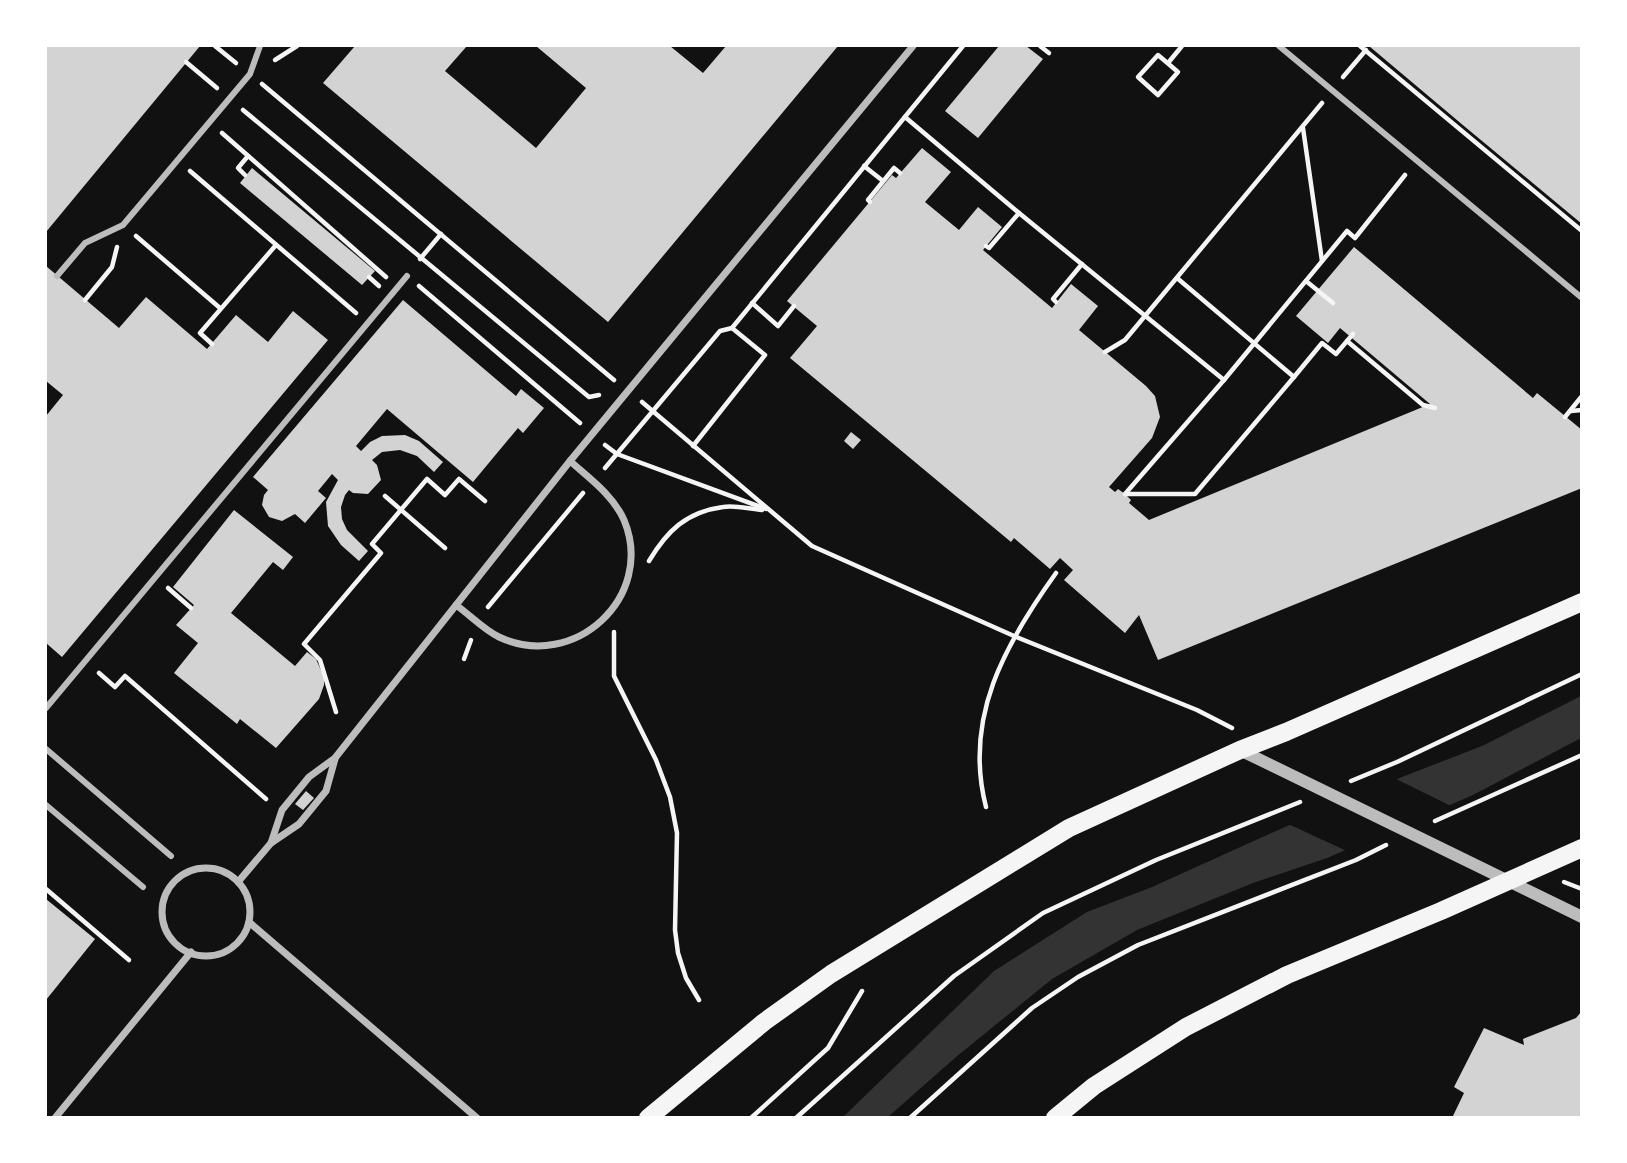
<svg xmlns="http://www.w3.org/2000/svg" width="1627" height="1163" font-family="'DejaVu Sans',sans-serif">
<rect width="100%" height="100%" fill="#111"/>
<path fill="#333" d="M 1581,696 L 1581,738 L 1473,795 L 1327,858 L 1253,883 L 1137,930 L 1052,979 L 956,1057 L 888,1117 L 842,1118 L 994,971 L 1087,912 L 1152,887 L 1285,827 L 1402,777 L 1482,746 Z"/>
<path fill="#111" d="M 1392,777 L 1453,807 L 1349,852 L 1286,823 Z"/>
<g fill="#d3d3d3">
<path d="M 46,46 L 200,46 L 46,232 Z"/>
<path d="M 355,46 L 467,46 L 445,71 L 536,148 L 586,88 L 536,46 L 670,46 L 703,73 L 726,46 L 838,46 L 608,322 L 323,83 Z"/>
<path d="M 999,46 L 1026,46 L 1043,59 L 978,138 L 945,111 Z"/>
<path d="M 1369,46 L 1582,46 L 1582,224 L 1464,126 Z"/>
<path d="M 922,148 L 951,172 L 925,202 L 959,230 L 978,207 L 1002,227 L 983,250 L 1052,308 L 1071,284 L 1098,306 L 1079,330 L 1146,386 L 1155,396 L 1160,417 L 1152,438 L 1109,487 L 1115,492 L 1118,489 L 1125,494 L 1131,500 L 1129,503 L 1149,520 L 1430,404 L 1340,328 L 1328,343 L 1296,316 L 1354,247 L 1533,398 L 1537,393 L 1582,430 L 1582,488 L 1158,660 L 1139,615 L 1125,633 L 1064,580 L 1073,570 L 1060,558 L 1050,569 L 1014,538 L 1011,542 L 790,358 L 817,326 L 787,301 L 892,175 L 896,178 Z"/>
<path d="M 252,168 L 375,271 L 362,285 L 240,183 Z"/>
<path d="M 46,266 L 119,328 L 146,297 L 207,349 L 236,315 L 268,342 L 293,311 L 328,340 L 62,657 L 46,643 L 46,416 L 63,395 L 46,381 Z"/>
<path d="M 403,300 L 516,396 L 521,389 L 544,408 L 523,433 L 518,428 L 473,482 L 387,409 L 356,446 L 361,451 L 370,442 L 382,436 L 405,435 L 419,441 L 443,462 L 434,472 L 417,456 L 400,450 L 382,452 L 372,460 L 377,465 L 381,480 L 368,494 L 353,493 L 349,490 L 345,495 L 341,507 L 342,519 L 347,530 L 368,551 L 359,561 L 341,545 L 328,526 L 326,502 L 338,480 L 332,474 L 318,491 L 326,498 L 305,523 L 295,514 L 282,521 L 269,517 L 262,505 L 264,495 L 268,490 L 253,477 Z"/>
<path d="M 851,432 L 861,440 L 853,449 L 844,441 Z"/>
<path d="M 234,510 L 293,557 L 283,570 L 273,562 L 231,613 L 295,666 L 307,652 L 316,659 L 324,677 L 324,685 L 319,699 L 276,748 L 240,719 L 237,724 L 174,673 L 198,643 L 176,625 L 194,605 L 173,587 Z"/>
<path d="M 306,791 L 314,798 L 303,810 L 295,804 Z"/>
<path d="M 46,899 L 95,939 L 46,1000 Z"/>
<path d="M 1582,1011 L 1582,1118 L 1452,1118 L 1464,1093 L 1454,1087 L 1484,1028 L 1524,1045 L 1523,1039 L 1576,1018 Z"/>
</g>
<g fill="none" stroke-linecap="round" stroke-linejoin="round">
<g stroke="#f5f5f5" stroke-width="4.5">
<path d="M 215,46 L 236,63"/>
<path d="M 1040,46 L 1049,53"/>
<path d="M 1360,46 L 1582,231"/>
<path d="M 1158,55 L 1178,72 L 1158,95 L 1138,77 Z"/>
<path d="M 275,60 L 297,46"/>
<path d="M 186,62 L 217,88"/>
<path d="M 1168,63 L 1182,46"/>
<path d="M 1343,77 L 1366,50"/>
<path d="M 262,84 L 614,380"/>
<path d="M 243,110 L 589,397 L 599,395"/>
<path d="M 905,117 L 1019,213 L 1224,380"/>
<path d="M 1303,128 L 1322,261"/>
<path d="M 222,133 L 386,277"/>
<path d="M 864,166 L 883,181"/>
<path d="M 190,171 L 356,313"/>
<path d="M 245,175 L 238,168 L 248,156"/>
<path d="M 870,202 L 868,200 L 894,168 L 900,173"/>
<path d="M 136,236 L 220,308"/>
<path d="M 986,246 L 989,248 L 1019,213"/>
<path d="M 420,259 L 441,234"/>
<path d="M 369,277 L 379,286"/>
<path d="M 1177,278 L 1294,377 L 1322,343 L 1336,354 L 1347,341 L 1423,405 L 1435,408"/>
<path d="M 1306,281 L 1333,303"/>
<path d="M 419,286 L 580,423"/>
<path d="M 85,300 L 112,267 L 117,247"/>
<path d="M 1056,302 L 1053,299 L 1082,264"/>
<path d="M 752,303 L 778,326 L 794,306"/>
<path d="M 1347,341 L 1353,334"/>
<path d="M 212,344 L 200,333 L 276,245"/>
<path d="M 1105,352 L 1125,340 L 1322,103"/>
<path d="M 642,402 L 812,546 L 1014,636 L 1197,710 L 1232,728"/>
<path d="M 1571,411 L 1582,410"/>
<path d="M 1565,417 L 1582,396"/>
<path d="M 605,445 L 617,454 L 766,509"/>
<path d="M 693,446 L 765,355 L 732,328"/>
<path d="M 605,468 L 720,331 L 732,328 L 963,46"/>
<path d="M 1125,494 L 1224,380 L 1347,231 L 1355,238 L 1405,175"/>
<path d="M 1126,494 L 1195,494 L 1294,377"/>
<path d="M 385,496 L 445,548"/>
<path d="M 649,561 C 667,531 686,512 723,507 C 735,505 749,509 762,510"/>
<path d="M 168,588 L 191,608"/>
<path d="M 488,607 L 583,493"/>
<path d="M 614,632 L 614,676 L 656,760 L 670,797 L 677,833 L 675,930 L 678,953 L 686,978 L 699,1000"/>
<path d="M 464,659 L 471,640"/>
<path d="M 99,673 L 115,687 L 125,676 L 266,799"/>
<path d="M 336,712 L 320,660 L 304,644 L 381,553 L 372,544 L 427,479 L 445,495 L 459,479 L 485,501"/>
<path d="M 1351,781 L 1397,762 L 1582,674"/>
<path d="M 986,807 C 963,718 1005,644 1056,573"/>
<path d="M 1435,821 L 1582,755"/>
<path d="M 1564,882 L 1582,889"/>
<path d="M 46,889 L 129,960"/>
<path d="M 751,1118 L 828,1048 L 862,991"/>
<path d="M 796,1118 L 954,976 L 1043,913 L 1156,860 L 1300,802"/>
<path d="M 910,1118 L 1032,1008 L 1078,977 L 1138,945 L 1356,860 L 1386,845"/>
</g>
<g stroke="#bcbcbc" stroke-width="6">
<path d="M 1279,46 L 1582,298"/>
<path d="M 57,276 L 85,243 L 123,225 L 250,74 L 260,46"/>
<path d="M 46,708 L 407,276"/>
<path d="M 46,749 L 171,856"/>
<path d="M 46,805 L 143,887"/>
</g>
<g stroke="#bcbcbc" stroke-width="7">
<path d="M 456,605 C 470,615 484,630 499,637 C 574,672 656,597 624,520 C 613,495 589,478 570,461"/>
<path d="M 271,843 L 282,810 L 309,777 L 335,758 L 570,461 L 913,46"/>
<circle cx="206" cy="912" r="44"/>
<path d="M 238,882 L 271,843 L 299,824 L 326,791 L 335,759"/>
<path d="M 249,922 L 477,1118"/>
<path d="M 55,1118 L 191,952"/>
</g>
<path stroke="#bcbcbc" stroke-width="12" d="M 1240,750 L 1582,917"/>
<g stroke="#f5f5f5" stroke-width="18">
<path d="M 648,1118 L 764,1022 L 831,974 L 1069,828 L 1240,750 L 1286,732 L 1582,602"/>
<path d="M 1055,1118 L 1094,1086 L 1186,1027 L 1287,975 L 1441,911 L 1582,848"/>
</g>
</g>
<rect width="1627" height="1163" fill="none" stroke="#ffffff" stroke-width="94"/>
</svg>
